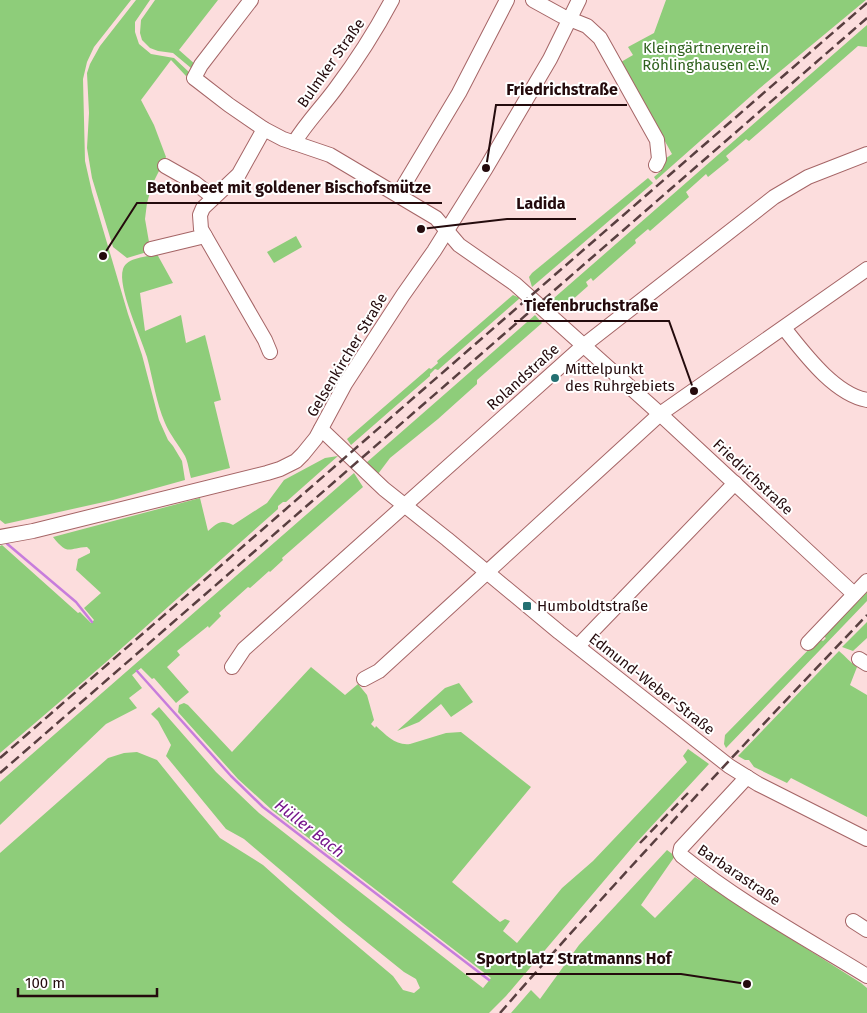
<svg xmlns="http://www.w3.org/2000/svg" width="867" height="1013" font-family="'Fira Sans',sans-serif">
<rect width="100%" height="100%" fill="#fcdddd"/>
<g fill="#8ecd7a">
<path d="M 0,0 L 131,0 L 94,47 L 87,62 L 83,79 L 85,161 L 92,192 L 128,314 L 142,355 L 159,420 L 168,440 L 173,446 L 182,461 L 185,480 L 113,500 L 5,524 L 0,520 Z"/>
<path d="M 136,0 L 150,0 L 135,22 L 135,32 L 139,44 L 151,54 L 174,58 L 190,73 L 186,76 L 171,60 L 141,100 L 154,125 L 166,157 L 152,185 L 147,203 L 145,219 L 149,242 L 147,252 L 127,258 L 113,247 L 92,178 L 87,148 L 89,113 L 87,73 L 90,64 L 100,46 Z"/>
<path d="M 155,0 L 218,0 L 179,50 L 196,65 L 194,68 L 191,68 L 173,53 L 158,51 L 150,48 L 142,40 L 140,33 L 141,20 Z"/>
<path d="M 666,0 L 866,0 L 760,88 L 656,180 L 654,177 L 661,171 L 658,168 L 662,161 L 672,154 L 621,62 L 633,55 L 628,47 L 654,33 Z"/>
<path d="M 867,25 L 867,47 L 858,46 L 749,141 L 746,139 L 726,156 L 729,160 L 708,177 L 706,174 L 686,192 L 689,197 L 650,231 L 648,229 L 635,240 L 636,243 L 593,281 L 591,278 L 586,282 L 588,286 L 561,310 L 558,313 L 546,305 Z"/>
<path d="M 648,178 L 653,183 L 532,287 L 529,277 L 532,273 Z"/>
<path d="M 296,236 L 302,247 L 274,263 L 267,252 Z"/>
<path d="M 157,254 L 173,283 L 140,293 L 145,331 L 181,315 L 186,343 L 205,335 L 221,400 L 214,402 L 230,468 L 191,478 C 189,471 188,462 185,456 C 179,445 170,435 165,423 C 156,402 153,379 147,357 C 141,337 117,287 123,269 C 127,257 147,257 157,254 Z"/>
<path d="M 513,295 L 520,298 L 438,370 L 435,369 L 430,374 L 430,376 L 351,445 L 347,439 L 429,368 L 431,369 L 438,363 L 437,361 Z"/>
<path d="M 535,315 L 542,323 L 477,380 L 477,384 L 438,419 L 390,458 L 378,474 L 366,463 Z"/>
<path d="M 338,456 L 286,502 L 283,502 L 278,506 L 278,509 L 105,663 L 0,753 L 0,546 L 2,545 L 78,613 L 80,612 L 91,623 L 94,620 L 84,608 L 101,593 L 76,570 L 78,559 L 90,553 L 90,550 L 87,547 C 68,548 68,556 53,537 L 200,498 L 208,531 C 218,523 220,519 233,525 L 267,503 L 284,480 L 325,458 Z"/>
<path d="M 354,473 L 363,487 L 282,558 L 283,560 L 270,572 L 269,571 L 250,588 L 248,587 L 219,613 L 221,616 L 209,628 L 208,626 L 177,651 L 180,655 L 167,667 L 189,692 L 176,703 L 154,678 L 152,679 L 141,668 L 132,675 L 142,688 L 129,698 L 137,708 L 106,724 L 0,825 L 0,782 Z"/>
<path d="M 867,589 L 867,601 L 726,748 L 724,744 L 725,735 L 819,639 L 823,641 L 826,638 L 823,636 Z"/>
<path d="M 867,622 L 867,638 L 853,651 L 842,647 Z"/>
<path d="M 839,651 C 846,657 850,662 857,667 L 850,685 L 867,695 L 867,817 L 791,778 L 787,783 L 754,767 L 749,760 L 745,760 L 738,756 Z"/>
<path d="M 311,667 L 345,695 L 358,684 L 367,695 L 374,720 L 371,724 L 375,728 L 376,726 C 386,735 396,746 410,744 L 446,733 L 461,732 L 531,787 L 452,882 L 500,922 L 505,919 L 510,921 L 503,931 L 517,943 L 562,888 L 593,861 L 687,762 L 683,756 L 688,749 L 709,764 L 636,843 L 506,996 L 489,1013 L 0,1013 L 0,853 L 108,758 L 124,753 L 137,752 L 157,760 L 220,838 L 263,865 L 291,890 L 393,976 L 403,990 L 414,993 L 420,988 L 416,979 L 404,972 L 343,923 L 244,839 L 226,829 L 166,756 L 171,745 L 158,721 L 151,714 L 159,707 L 216,772 L 259,813 L 483,988 L 491,978 L 272,810 L 238,779 L 178,712 L 179,705 L 184,703 L 188,705 L 232,752 Z"/>
<path d="M 459,683 L 473,702 L 451,717 L 441,704 L 419,722 L 397,731 L 445,688 Z"/>
<path d="M 667,850 L 675,856 L 641,905 L 655,918 L 695,877 L 742,908 L 861,983 L 867,988 L 867,1013 L 511,1013 L 531,990 L 540,999 L 579,945 Z"/>
</g>
<g fill="none" stroke-linecap="round" stroke-linejoin="round">
<g stroke="#c77ddc" stroke-width="2.5">
<path d="M 5,542 L 76,602 L 92,622"/>
<path d="M 137,671 L 231,776 L 263,807 L 489,980"/>
</g>
<g stroke="#a56566" stroke-width="16">
<g id="minor">
<path d="M 251,0 L 201,65 L 194,78 L 198,81 L 229,105 L 264,129 L 283,139 L 330,155 L 436,218 L 459,245 L 515,284 L 660,414 L 854,594"/>
<path d="M 533,0 L 562,16 L 587,26 L 600,38 L 657,140 L 659,159 L 656,165"/>
<path d="M 264,129 L 239,174 L 203,208 L 200,215 L 201,229 L 265,340 L 270,352"/>
<path d="M 294,143 C 306,123 323,106 336,88 C 357,60 376,30 392,0"/>
<path d="M 165,166 L 195,183 L 213,197"/>
<path d="M 398,195 L 459,93 L 507,0"/>
<path d="M 151,249 L 205,236"/>
<path d="M 784,328 C 804,353 834,394 867,400"/>
<path d="M 321,429 L 384,489 L 447,539 L 559,632 L 729,766 L 758,784 L 867,839"/>
<path d="M 0,537 L 33,531 L 267,473 L 280,469 L 296,461 L 303,454 L 316,438 L 345,384 L 403,295 L 434,251 L 486,168 L 550,59 L 579,0"/>
<path d="M 808,643 L 867,581"/>
<path d="M 578,646 L 735,483"/>
<path d="M 859,659 L 867,664"/>
<path d="M 232,667 L 244,649 L 583,346 L 774,197 L 808,177 L 867,154"/>
<path d="M 364,679 L 379,671 L 660,414 L 867,269"/>
<path d="M 747,777 L 681,848 L 680,853 L 682,856 C 739,902 805,938 867,976"/>
<path d="M 853,921 L 867,930"/>
</g>
</g>
<use href="#minor" stroke="#fff" stroke-width="14"/>
<g stroke="#593f40" stroke-width="2.5" stroke-dasharray="10 5" stroke-linecap="butt">
<path d="M 0,758 L 867,3"/>
<path d="M 0,773 L 867,18"/>
<path d="M 640,843 L 688,793"/>
<path d="M 500,1013 C 619,877 742,746 867,615"/>
</g>
</g>
<g fill="#236f71" stroke="#fff" stroke-width="2">
<circle cx="555" cy="378" r="5"/>
<rect x="522" y="601" width="10" height="10" rx="2.5"/>
</g>
<g text-anchor="middle" stroke-width="4" stroke-linejoin="round" paint-order="stroke">
<g font-size="15" fill="#2f611e" stroke="#fff">
<text x="706" y="53">Kleingärtnerverein<tspan x="706" dy="17">Röhlinghausen e.V.</tspan></text>
</g>
<g font-size="15" fill="#240b0d" stroke="#fff">
<text transform="translate(331 63) rotate(-55)" y="5">Bulmker Straße</text>
<text transform="translate(347 355) rotate(-59)" y="5">Gelsenkircher Straße</text>
<text transform="translate(523 377) rotate(-42)" y="5">Rolandstraße</text>
<text transform="translate(753 477) rotate(43)" y="5">Friedrichstraße</text>
<text transform="translate(652 684) rotate(38)" y="5">Edmund-Weber-Straße</text>
<text transform="translate(739 875) rotate(34)" y="5">Barbarastraße</text>
</g>
<g font-size="15" fill="#240b0d" stroke="#fff" text-anchor="start">
<text x="565" y="374">Mittelpunkt<tspan x="565" dy="17">des Ruhrgebiets</tspan></text>
<text x="537" y="611">Humboldtstraße</text>
</g>
<g font-size="16" font-style="italic" fill="#75158b" stroke="#fff">
<text transform="translate(310 828) rotate(38)" y="6">Hüller Bach</text>
</g>
</g>
<path fill="none" stroke="#240b0d" stroke-width="2" d="M486 168L496 105H627M103 256L137 203H442M421 229L507 219H576M694 391L669 321H514M747 984L681 974H466"/>
<g fill="#240b0d" stroke="#fff" stroke-width="2">
<circle cx="486" cy="168" r="5"/>
<circle cx="103" cy="256" r="5"/>
<circle cx="421" cy="229" r="5"/>
<circle cx="694" cy="391" r="5"/>
<circle cx="747" cy="984" r="5"/>
</g>
<g font-size="16" text-anchor="middle" font-weight="bold" fill="#240b0d" stroke="#fff" stroke-width="4" stroke-linejoin="round" paint-order="stroke">
<text x="562" y="95">Friedrichstraße</text>
<text x="289" y="193">Betonbeet mit goldener Bischofsmütze</text>
<text x="541" y="209">Ladida</text>
<text x="591" y="311">Tiefenbruchstraße</text>
<text x="574" y="964">Sportplatz Stratmanns Hof</text>
</g>
<path d="M18 988v8h139v-8" fill="none" stroke="#240b0d" stroke-width="2.5"/>
<text x="25" y="988" font-size="15" fill="#240b0d" stroke="#ffffff" stroke-width="4" paint-order="stroke">100 m</text>
</svg>
